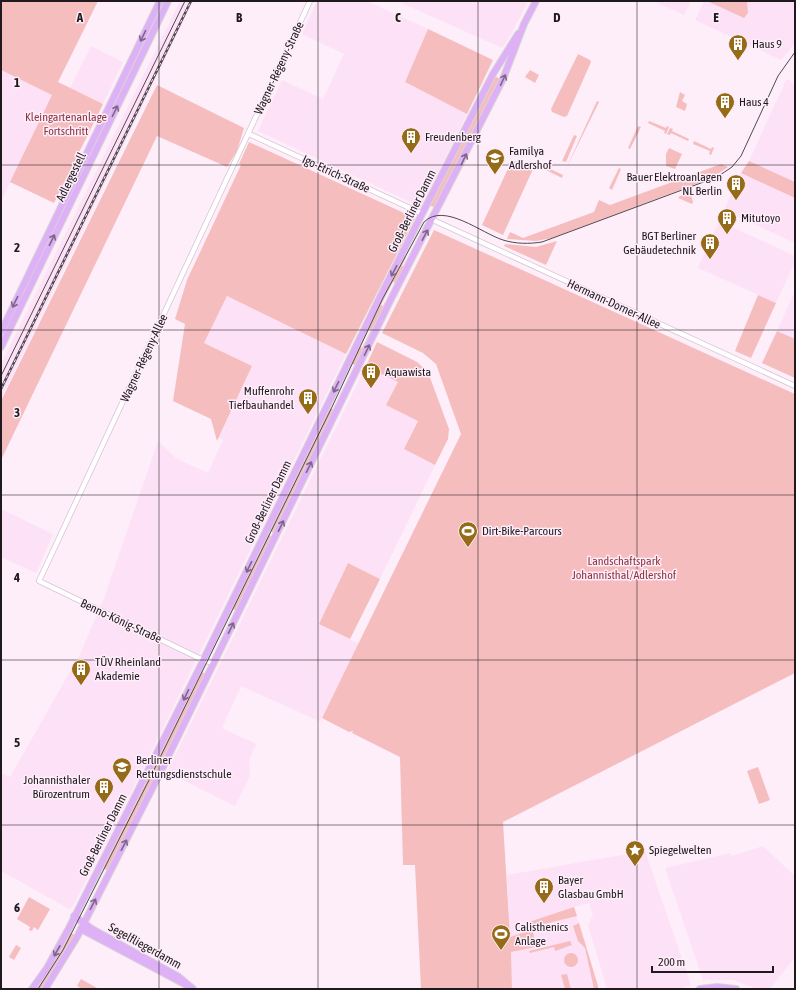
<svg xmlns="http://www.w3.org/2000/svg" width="796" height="990" font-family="'Asap Condensed',sans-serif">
<rect width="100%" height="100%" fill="#fdeefa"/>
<g fill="#fde2f7">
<path d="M 180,1 L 193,1 L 1,399 L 1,364 Z"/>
<path d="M 317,1 L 367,1 L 428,29 L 405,82 L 467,114 L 421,207 L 258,131 L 282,80 L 323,99 L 344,54 L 302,34 Z"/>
<path d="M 397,1 L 528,1 L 511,35 L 502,48 Z"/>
<path d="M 653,1 L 691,1 L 684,15 Z"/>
<path d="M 704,1 L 795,1 L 795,43 L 781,60 L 695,20 Z"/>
<path d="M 91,46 L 123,62 L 103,104 L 70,88 Z"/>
<path d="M 1,70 L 53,95 L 1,201 Z"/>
<path d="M 788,79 L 795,85 L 795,182 L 749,161 L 786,80 Z"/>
<path d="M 741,173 L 795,198 L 795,243 L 724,210 Z"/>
<path d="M 719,221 L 795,256 L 795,262 L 776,303 L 698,268 Z"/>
<path d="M 795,291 L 795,339 L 777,331 Z"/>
<path d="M 227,296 L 346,354 L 143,769 L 72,908 L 69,909 L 1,871 L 1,773 L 10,777 L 80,654 L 104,598 L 158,441 L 177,459 L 208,473 L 223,440 L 219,438 L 252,366 L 204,343 Z"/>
<path d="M 366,366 L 398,382 L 418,420 L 404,449 L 435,465 L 380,579 L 348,563 L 319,624 L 359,644 L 320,721 L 330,726 L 241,686 L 222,728 L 256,744 L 249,760 L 250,776 L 235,806 L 167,772 Z"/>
<path d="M 1,509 L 53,534 L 36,573 L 1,557 Z"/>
<path d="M 763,846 L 795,876 L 795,957 L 770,989 L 757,989 L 733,980 L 703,980 L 665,868 L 730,853 L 732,856 Z"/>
<path d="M 645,851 L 691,985 L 678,989 L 607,989 L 588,925 L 593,915 L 589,903 L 574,907 L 598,989 L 512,989 L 507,875 Z"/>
</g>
<g fill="#f6bdbf">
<path d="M 1,1 L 98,1 L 58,82 L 103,104 L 54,203 L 10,182 L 52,95 L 1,70 Z"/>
<path d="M 163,1 L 166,1 L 128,79 L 126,78 Z"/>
<path d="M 707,1 L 747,1 L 748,13 L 744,18 Z"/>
<path d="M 428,29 L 493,60 L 467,114 L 405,82 Z"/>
<path d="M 578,54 L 590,60 L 591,62 L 567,116 L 564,117 L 552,112 L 551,109 Z"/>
<path d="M 530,70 L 539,75 L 535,83 L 525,77 Z"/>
<path d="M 494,76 L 501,79 L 437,208 L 430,206 Z"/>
<path d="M 125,80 L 127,81 L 86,166 L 84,165 Z"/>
<path d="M 157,85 L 244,128 L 237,151 L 227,167 L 157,136 L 1,460 L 1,401 Z"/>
<path d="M 680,92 L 685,95 L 682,101 L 687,104 L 685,111 L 676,107 Z"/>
<path d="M 597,101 L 599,102 L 565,171 Z"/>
<path d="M 649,121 L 666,128 L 667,126 L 669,127 L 666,134 L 664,133 L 665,131 L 648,123 Z"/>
<path d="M 638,126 L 641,127 L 630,149 L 628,148 Z"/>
<path d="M 670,128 L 673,129 L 672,131 L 689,139 L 688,141 L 671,133 L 670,135 L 667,134 Z"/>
<path d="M 574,135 L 577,136 L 566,162 L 562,161 Z"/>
<path d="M 694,141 L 711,149 L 712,147 L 714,148 L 711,155 L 709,154 L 710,151 L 693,144 Z"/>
<path d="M 249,142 L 415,218 L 346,354 L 227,296 L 204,343 L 252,366 L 217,441 L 211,419 L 173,401 L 185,324 L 175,319 L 187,280 L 241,165 L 239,164 Z"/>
<path d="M 669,148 L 682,154 L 675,169 L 666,166 L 666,154 Z"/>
<path d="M 512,160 L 533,169 L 503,235 L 482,225 Z"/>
<path d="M 749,161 L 795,182 L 795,198 L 741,173 Z"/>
<path d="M 721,164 L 728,167 L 712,178 L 552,238 L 536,241 L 507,239 L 510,232 L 523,238 L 594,212 L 599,200 L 610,205 Z"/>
<path d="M 83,166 L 86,167 L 37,268 L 45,245 Z"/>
<path d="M 544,166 L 563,175 L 562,178 L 542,168 Z"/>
<path d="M 619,168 L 621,169 L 612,190 L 609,188 Z"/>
<path d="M 690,192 L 693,202 L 692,204 L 678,198 L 680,196 Z"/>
<path d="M 434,230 L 795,394 L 795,673 L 503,822 L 510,937 L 531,930 L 529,922 L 574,907 L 577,916 L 532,927 L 536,947 L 511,952 L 512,989 L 421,989 L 415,865 L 403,865 L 400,757 L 352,733 L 353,731 L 349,732 L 322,718 L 461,434 L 436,364 L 423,353 L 382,333 Z"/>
<path d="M 557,241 L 546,265 L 504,246 L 505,244 L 536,247 Z"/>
<path d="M 404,255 L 406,257 L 402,266 L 404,266 L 408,258 L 410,259 L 397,284 L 393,282 L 381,305 L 383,306 L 385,302 L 387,303 L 357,366 L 350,363 L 358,346 L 362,348 L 371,330 L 367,328 Z"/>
<path d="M 758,295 L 776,303 L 751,358 L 735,351 Z"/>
<path d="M 777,331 L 795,339 L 795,378 L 762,363 Z"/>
<path d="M 377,342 L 417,362 L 428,372 L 449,429 L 448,439 L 435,465 L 404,449 L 418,421 L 386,405 L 398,382 L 366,366 Z"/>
<path d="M 330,408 L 335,410 L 276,531 L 273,533 L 269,529 L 327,410 L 329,411 Z"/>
<path d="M 267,534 L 273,537 L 237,612 L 231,607 Z"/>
<path d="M 348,563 L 380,579 L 350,639 L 319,624 Z"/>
<path d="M 200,671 L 206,674 L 158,772 L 157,771 L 155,773 L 152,770 Z"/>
<path d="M 758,767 L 770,800 L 759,804 L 747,771 Z"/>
<path d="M 151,774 L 155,778 L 108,871 L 102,867 L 148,776 Z"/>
<path d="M 29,897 L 50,909 L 38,930 L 34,927 L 32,931 L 29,930 L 30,927 L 17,919 Z"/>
<path d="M 579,923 L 598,986 L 598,989 L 594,989 L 585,948 L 578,941 L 573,926 Z"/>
<path d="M 69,932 L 75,935 L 43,989 L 34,989 Z"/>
<path d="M 570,941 L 572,945 L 555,951 L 554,947 L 530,953 L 529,951 Z"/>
<path d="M 16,945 L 21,948 L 14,960 L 9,957 Z"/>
<circle cx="571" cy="960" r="7"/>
<path d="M 567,974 L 571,989 L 565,989 L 561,975 Z"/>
<path d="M 81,979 L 97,988 L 82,989 L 77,986 Z"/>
</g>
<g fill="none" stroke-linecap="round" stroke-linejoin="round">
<g stroke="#d7c4d3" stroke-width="6">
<g id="minor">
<path d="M 249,134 L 423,214"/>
<path d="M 433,220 L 795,386"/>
<path d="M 214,663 L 203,660 L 39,581 L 310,1"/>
</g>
</g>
<g stroke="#d7d6d6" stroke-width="8">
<g id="major">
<path d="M 1,332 L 160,1"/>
<path d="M 1,347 L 168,1"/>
<path d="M 74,916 L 92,929 L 179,977 L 193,989"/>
<path d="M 81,929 L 192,988"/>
<path d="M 32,989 L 47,968 L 68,930 L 199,669 L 382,293 L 493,74 L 518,34"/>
<path d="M 45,989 L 77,937 L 161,771 L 392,297 L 503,79 L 524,24 L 536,1"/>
<path d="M 700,989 L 717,987 L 736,989"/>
</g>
</g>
<use href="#minor" stroke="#fff" stroke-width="4.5"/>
<use href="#major" stroke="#deb1f7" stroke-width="6"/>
<g stroke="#524950" stroke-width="1">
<path d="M 1,376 L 185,1"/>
<path d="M 38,989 L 63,950 L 149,780 L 332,407 L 383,298 L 424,222 C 444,202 481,233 503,240 C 516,244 529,244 542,242 L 717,177 L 732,167 L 741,156 L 778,76 L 795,52"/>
</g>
<g stroke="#524950" stroke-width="2.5">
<path id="rail" d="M 1,389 L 191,1"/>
</g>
<use href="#rail" stroke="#fdeefa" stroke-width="1" stroke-dasharray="3" stroke-linecap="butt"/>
</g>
<defs><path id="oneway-shaft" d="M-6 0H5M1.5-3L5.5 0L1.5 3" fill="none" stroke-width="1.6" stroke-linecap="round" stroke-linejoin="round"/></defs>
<g stroke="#7f658a">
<use href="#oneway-shaft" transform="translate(143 36) rotate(116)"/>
<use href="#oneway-shaft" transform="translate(503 80) rotate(-65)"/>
<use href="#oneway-shaft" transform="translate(115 111) rotate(-64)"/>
<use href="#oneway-shaft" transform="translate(464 159) rotate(-64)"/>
<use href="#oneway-shaft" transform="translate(425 235) rotate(-62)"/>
<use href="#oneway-shaft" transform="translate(52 240) rotate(-64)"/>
<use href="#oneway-shaft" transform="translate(394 271) rotate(118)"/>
<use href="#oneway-shaft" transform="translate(15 302) rotate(116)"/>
<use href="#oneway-shaft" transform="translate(367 350) rotate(-64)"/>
<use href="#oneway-shaft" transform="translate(336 387) rotate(116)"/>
<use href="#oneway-shaft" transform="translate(309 467) rotate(-64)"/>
<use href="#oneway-shaft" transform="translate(281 526) rotate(-64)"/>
<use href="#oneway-shaft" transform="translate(249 567) rotate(116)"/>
<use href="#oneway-shaft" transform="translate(231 628) rotate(-64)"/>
<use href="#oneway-shaft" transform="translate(186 695) rotate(116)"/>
<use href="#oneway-shaft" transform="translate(124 845) rotate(-63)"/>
<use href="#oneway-shaft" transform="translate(93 904) rotate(-63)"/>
<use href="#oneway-shaft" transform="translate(57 951) rotate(119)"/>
</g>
<path fill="none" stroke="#20191e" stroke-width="1" stroke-opacity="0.55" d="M 159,1 L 159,989M 318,1 L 318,989M 478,1 L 478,989M 637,1 L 637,989M 1,165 L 795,165M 1,330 L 795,330M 1,495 L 795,495M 1,660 L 795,660M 1,825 L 795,825"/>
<defs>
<g id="building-pin" transform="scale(1)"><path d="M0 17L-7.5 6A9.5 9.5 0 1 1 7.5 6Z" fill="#966b17" stroke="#fdeefa"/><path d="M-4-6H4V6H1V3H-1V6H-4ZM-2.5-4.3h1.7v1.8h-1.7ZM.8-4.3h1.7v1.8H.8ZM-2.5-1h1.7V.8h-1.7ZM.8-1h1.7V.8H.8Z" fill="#fff"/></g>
<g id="school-pin" transform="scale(1)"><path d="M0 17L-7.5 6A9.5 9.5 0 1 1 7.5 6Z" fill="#966b17" stroke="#fdeefa"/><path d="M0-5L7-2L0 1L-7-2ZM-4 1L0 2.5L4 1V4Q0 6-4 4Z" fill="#fff"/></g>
<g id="stadium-pin" transform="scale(1)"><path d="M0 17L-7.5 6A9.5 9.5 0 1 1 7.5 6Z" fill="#966b17" stroke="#fdeefa"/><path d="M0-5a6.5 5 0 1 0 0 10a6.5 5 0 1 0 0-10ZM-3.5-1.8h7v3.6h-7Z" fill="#fff"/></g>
<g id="sight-pin" transform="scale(1)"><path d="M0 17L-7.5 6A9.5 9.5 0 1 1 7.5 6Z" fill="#966b17" stroke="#fdeefa"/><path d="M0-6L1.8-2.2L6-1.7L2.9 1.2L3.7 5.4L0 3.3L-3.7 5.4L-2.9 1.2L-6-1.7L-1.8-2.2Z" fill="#fff"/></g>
</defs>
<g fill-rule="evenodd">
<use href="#building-pin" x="738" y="44"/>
<use href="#building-pin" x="725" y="102"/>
<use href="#building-pin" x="411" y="137"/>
<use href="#school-pin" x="495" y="158"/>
<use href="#building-pin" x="736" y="184"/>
<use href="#building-pin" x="727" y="218"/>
<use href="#building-pin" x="710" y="243"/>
<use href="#building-pin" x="371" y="372"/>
<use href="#building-pin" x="308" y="398"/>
<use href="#stadium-pin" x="468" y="531"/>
<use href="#building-pin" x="81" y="669"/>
<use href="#school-pin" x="122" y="767"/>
<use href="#building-pin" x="104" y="787"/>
<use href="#sight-pin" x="635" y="850"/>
<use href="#building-pin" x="544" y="887"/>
<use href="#stadium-pin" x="501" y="934"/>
</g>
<g text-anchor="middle" stroke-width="3" stroke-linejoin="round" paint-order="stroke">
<g font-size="12" fill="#20191e" stroke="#fdeefa" text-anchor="start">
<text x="752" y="48">Haus 9</text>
<text x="739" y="106">Haus 4</text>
<text x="425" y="141">Freudenberg</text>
<text x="509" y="155">Familya<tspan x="509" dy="14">Adlershof</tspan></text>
<text x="722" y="181" text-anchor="end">Bauer Elektroanlagen<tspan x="722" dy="14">NL Berlin</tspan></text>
<text x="741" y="222">Mitutoyo</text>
<text x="696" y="240" text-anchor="end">BGT Berliner<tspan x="696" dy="14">Gebäudetechnik</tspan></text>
<text x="385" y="376">Aquawista</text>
<text x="294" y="395" text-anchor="end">Muffenrohr<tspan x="294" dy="14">Tiefbauhandel</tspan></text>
<text x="482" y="535">Dirt-Bike-Parcours</text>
<text x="95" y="666">TÜV Rheinland<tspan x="95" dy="14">Akademie</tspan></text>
<text x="136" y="764">Berliner<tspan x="136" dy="14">Rettungsdienstschule</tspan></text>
<text x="90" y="784" text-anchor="end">Johannisthaler<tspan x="90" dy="14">Bürozentrum</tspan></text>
<text x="649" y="854">Spiegelwelten</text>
<text x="558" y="884">Bayer<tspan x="558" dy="14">Glasbau GmbH</tspan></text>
<text x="515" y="931">Calisthenics<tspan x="515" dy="14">Anlage</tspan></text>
</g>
<g font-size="12" fill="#20191e" stroke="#fdeefa">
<text transform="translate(279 68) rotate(-65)" y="4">Wagner-Régeny-Straße</text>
<text transform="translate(336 174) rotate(25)" y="4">Igo-Etrich-Straße</text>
<text transform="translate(71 177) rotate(-64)" y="4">Adlergestell</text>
<text transform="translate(412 211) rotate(-63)" y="4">Groß-Berliner Damm</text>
<text transform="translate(614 304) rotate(25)" y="4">Hermann-Dorner-Allee</text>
<text transform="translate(144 358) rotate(-65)" y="4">Wagner-Régeny-Allee</text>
<text transform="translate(268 502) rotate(-64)" y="4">Groß-Berliner Damm</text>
<text transform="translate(121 621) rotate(25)" y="4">Benno-König-Straße</text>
<text transform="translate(103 835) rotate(-63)" y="4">Groß-Berliner Damm</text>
<text transform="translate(145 946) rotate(29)" y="4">Segelfliegerdamm</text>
</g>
<g font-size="12" fill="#8e3440" stroke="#fdeefa">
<text x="66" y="121">Kleingartenanlage<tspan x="66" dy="14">Fortschritt</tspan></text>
<text x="624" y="565">Landschaftspark<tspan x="624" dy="14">Johannisthal/Adlershof</tspan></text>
</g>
</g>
<g font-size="13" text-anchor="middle" font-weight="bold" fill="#20191e" stroke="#fdeefa" stroke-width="3" stroke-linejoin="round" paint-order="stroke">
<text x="80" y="22">A</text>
<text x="239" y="22">B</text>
<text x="398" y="22">C</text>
<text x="557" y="22">D</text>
<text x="716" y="22">E</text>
<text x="17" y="87">1</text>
<text x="17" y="252">2</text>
<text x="17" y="417">3</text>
<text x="17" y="582">4</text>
<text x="17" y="747">5</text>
<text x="17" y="912">6</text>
</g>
<rect width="796" height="990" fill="none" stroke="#20191e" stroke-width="4"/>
<path d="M652 966v6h121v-6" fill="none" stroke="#20191e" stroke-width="2"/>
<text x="658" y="966" font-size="12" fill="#20191e" stroke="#fdeefa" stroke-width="3" paint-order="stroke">200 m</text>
</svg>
